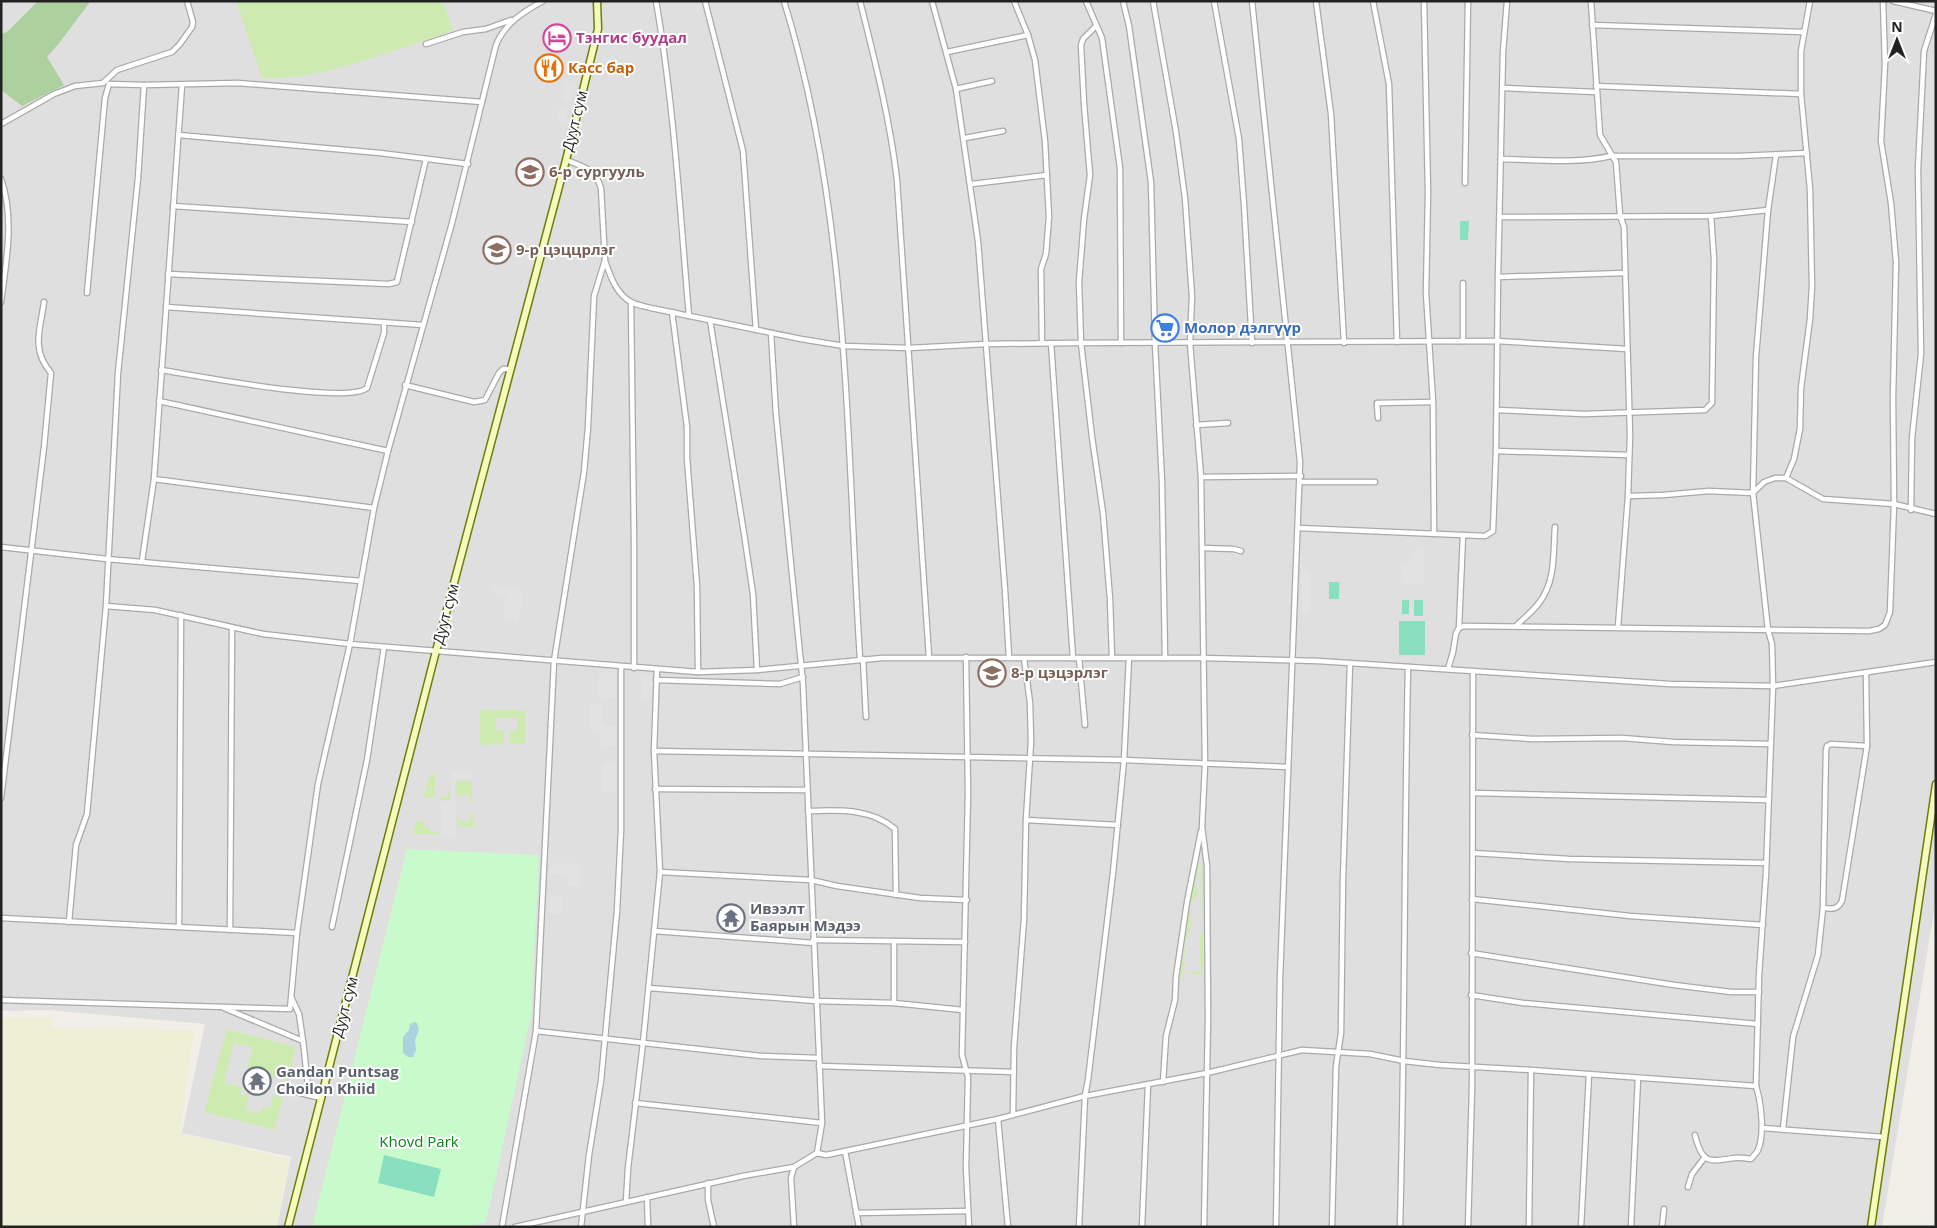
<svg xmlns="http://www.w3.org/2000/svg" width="1937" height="1228" font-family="'Open Sans',sans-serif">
<rect width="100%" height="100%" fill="#f2efe9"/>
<path fill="#e0dfdf" d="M 1,1 L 1936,1 L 1936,899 L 1882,1227 L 277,1227 L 291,1157 L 182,1133 L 205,1024 L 48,1010 L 1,1011 Z"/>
<path fill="#eef0d5" d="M 1,1018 L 53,1018 L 52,1028 L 194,1030 L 180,1133 L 289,1159 L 276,1227 L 1,1227 Z"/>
<g fill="#cdebb0">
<path d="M 236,1 L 443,1 L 453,31 C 396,49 321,81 262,78 Z"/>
<path d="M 480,710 L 525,710 L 525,744 L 510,744 L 509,731 L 517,731 L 517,718 L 496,718 L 496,730 L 504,730 L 504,744 L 480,745 Z"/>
<path d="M 430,775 L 435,775 L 435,790 L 425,790 Z"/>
<path d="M 458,781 L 472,781 L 472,803 L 470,803 L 470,795 L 458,795 L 458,802 L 457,802 L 456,782 Z"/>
<path d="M 425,791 L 435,791 L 436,797 L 448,797 L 448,791 L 450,791 L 450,800 L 440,800 L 440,797 L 423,797 Z"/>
<path d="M 457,813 L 458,813 L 459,821 L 470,821 L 471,813 L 473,813 L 473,827 L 457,827 Z"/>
<path d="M 417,821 L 424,821 L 424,827 L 430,827 L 430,832 L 438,832 L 438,834 L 414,834 L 413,831 Z"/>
<path d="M 1199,863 L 1198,877 L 1195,882 L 1198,893 L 1190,905 L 1191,925 L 1185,947 L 1184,970 L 1182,977 L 1185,979 L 1180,979 L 1195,871 L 1196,864 Z"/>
<path d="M 1201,864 L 1204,867 L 1203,974 L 1191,974 L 1190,971 L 1203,971 L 1200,963 L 1200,937 L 1203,930 Z"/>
<path d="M 227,1029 L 296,1047 L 287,1081 L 247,1069 L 253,1047 L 234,1043 L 224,1083 L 244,1088 L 241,1090 L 240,1095 L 246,1095 L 248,1089 L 265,1093 L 264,1097 L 249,1094 L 246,1110 L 260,1113 L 263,1107 L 270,1108 L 273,1095 L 283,1098 L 274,1130 L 204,1112 Z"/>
</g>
<path fill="#add19e" d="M 38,1 L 90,2 L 60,42 L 47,57 L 64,85 L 22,106 L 1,90 L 1,35 L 8,31 Z"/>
<path fill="#c8facc" d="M 407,849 L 539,855 L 531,1016 L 486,1222 L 466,1227 L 312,1227 Z"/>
<g fill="#88e0be">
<path d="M 1460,221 L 1469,221 L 1468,240 L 1460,240 Z"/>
<rect x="1329" y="582" width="10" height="17"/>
<rect x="1402" y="600" width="7" height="14"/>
<rect x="1414" y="600" width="9" height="16"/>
<rect x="1399" y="621" width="26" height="34"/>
<path d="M 384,1155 L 441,1169 L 434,1197 L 378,1183 Z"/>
</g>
<g fill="#e2e2e2">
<path d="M 566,84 L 574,86 L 569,103 L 561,101 Z"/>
<path d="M 559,107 L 568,109 L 564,123 L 556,121 Z"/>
<path d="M 1419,550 L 1425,550 L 1424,585 L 1401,583 L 1401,564 L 1410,562 Z"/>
<path d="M 1302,570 L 1310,571 L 1309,612 L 1301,612 Z"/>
<path d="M 494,587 L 523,592 L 518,622 L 502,619 L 506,595 L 493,593 Z"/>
<path d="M 599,673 L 616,673 L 616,698 L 599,699 Z"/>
<path d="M 643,677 L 651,677 L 653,681 L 653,698 L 643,698 Z"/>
<path d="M 590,704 L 602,704 L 603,726 L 616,726 L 616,746 L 600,747 L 599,730 L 590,730 Z"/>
<rect x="603" y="763" width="13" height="29"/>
<path d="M 452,772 L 473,772 L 473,779 L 458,779 L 455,782 L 456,837 L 441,837 L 441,802 L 452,802 Z"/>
<path d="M 550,863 L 580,863 L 580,886 L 568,886 L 568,873 L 550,874 Z"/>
<rect x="550" y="896" width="13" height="18"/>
<path d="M 291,1082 L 303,1085 L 303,1088 L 306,1090 L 304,1098 L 300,1099 L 300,1102 L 286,1098 Z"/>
</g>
<path fill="#aad3df" d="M 414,1022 L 417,1023 L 419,1030 L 415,1040 L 416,1050 L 413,1057 L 408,1057 L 403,1053 L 403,1037 L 409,1030 L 410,1024 Z"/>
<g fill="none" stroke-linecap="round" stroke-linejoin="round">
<g stroke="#a9a9a9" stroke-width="7">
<g id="minor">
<path d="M 543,1 C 523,12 505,23 496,45 L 452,223 L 388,451 L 374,508 L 350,644 L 698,672 L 757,670 L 882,658 L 1202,658 L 1318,661 L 1670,684 L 1773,686 L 1936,662"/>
<path d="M 656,1 C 674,105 680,211 689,316"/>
<path d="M 705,1 L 743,151 L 756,330"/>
<path d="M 784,1 C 850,215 846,439 860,659"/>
<path d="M 860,1 C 875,61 890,119 897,180 L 929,657"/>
<path d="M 932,1 L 956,89 L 978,241 L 1005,590 L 1009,657"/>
<path d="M 1014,1 L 1028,35 L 1035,60 L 1045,141 L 1049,217 L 1046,254 L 1041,269 L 1042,343"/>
<path d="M 1086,1 L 1102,38 L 1120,168 L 1121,343"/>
<path d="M 1123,1 L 1129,26 L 1151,182 L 1155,343 L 1162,482 L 1165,658"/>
<path d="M 1153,1 L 1176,132 L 1185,198 L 1192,296 L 1190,343 L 1201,477 L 1205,765 L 1202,827 L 1207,866 L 1208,1020 L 1204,1227"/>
<path d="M 1214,1 L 1239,139 L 1244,205 L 1252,343"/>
<path d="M 1252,1 L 1300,462 L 1280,978 L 1276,1227"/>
<path d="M 1316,1 L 1331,114 L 1344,343"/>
<path d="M 1373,1 L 1389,84 L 1397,342"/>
<path d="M 1424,1 L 1428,193 L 1426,293 L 1433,402 L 1434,534"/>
<path d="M 1591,1 L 1600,135 L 1616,162 L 1620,215 L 1624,227 L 1630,435 L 1628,496 L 1618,627"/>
<path d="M 1893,1 L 1936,11"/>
<path d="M 1592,25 L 1804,32"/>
<path d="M 1096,26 L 1083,39 L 1081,45 L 1084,104 L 1090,175 L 1084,219 L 1079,282 L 1081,343 L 1092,437 L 1103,513 L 1110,599 L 1112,658"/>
<path d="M 426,44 L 463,32 L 486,29 L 511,20"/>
<path d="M 947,52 L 1028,35"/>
<path d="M 1596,86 L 1801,94"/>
<path d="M 1503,88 L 1596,92"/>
<path d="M 956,89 L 992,81"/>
<path d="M 1,124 L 54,94 L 75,86 L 103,83 L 117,70 L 172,52 L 180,44 L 192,27 L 193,22 L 187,1"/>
<path d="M 179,135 L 380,153 L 468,164"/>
<path d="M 965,138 L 1003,131"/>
<path d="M 1502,159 C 1538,160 1576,164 1611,156 L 1738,156 L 1807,153"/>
<path d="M 1,179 C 15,218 6,263 1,302"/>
<path d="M 1465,183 L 1468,1"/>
<path d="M 972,184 L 1047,175"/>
<path d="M 173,206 L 412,222"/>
<path d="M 1501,217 L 1711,216 L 1768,210"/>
<path d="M 605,261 C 610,275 616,294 631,302 C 636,305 644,306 651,308 L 801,339 L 844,346 L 909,348 L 986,344 L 1071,343 L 1497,341 L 1627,349"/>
<path d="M 168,274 L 389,284 L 397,282 L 426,159"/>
<path d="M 1498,277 L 1625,273"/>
<path d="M 87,293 L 105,98 L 109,84 L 144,85 L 238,83 L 482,102"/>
<path d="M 631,302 L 634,541 L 634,668"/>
<path d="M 166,307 L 423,325"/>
<path d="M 672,312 L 687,427 L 687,458 L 697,586 L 698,672"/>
<path d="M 710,320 L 745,540 L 753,594 L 757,670"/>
<path d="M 771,333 L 776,414 L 803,684 L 822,1123 L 817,1153"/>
<path d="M 1463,341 L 1463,283"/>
<path d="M 1051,343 L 1073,658"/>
<path d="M 161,370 C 194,375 346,405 367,388 L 384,333 L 384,322"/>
<path d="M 405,385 L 474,402 L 485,400 L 499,373 L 503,369 L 511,369"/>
<path d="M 159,401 L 388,451"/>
<path d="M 1497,410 L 1584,414 L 1705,410 L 1712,403 L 1714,259 L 1711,216"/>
<path d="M 1378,418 L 1377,403 L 1433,402"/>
<path d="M 1196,425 L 1228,423"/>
<path d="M 1496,451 L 1629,455"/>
<path d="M 1201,477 L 1301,476"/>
<path d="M 1786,478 L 1794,459 L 1800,429 L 1801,388 L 1810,319 L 1812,286 L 1810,189 L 1801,94 L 1801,51 L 1810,1"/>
<path d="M 154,479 L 374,508"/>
<path d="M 1300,482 L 1375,482"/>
<path d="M 1628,496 L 1663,495 L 1709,491 L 1753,493 L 1764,482 L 1775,478 L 1786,478 L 1823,499 L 1894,504 L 1936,514"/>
<path d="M 1911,510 L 1912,438 L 1921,354 L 1918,169 L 1924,51 L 1936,14"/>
<path d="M 1298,528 L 1485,536 L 1493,531 L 1496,451 L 1498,277 L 1503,52 L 1507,1"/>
<path d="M 1,547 L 107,559 L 361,581"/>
<path d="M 1202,548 L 1234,549 L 1241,551"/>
<path d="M 142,561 L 154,479 L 182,85"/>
<path d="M 1516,626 C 1523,619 1532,612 1539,603 C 1556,581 1553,553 1555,527"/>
<path d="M 1459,628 L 1463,535"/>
<path d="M 966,657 L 968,793 L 962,1055 L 968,1077 L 966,1167 L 969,1227"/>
<path d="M 1079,658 L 1085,725"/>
<path d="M 863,659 L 866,717"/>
<path d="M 1448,669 L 1453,652 L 1456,633 L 1459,628 L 1464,626 L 1869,631 L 1879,629 L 1885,625 L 1890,612 L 1894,504 L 1893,398 L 1896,262 L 1891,203 L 1881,141 L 1885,64 L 1883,1"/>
<path d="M 656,680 L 780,684 L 803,677"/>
<path d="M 1472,735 L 1532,739 L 1622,738 L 1673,742 L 1770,744"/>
<path d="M 654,751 L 1124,760 L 1288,767"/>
<path d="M 655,789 L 807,790"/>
<path d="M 1473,793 L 1767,800"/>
<path d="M 1,798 L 44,447 L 51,373 C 31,349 40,331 44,302"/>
<path d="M 808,811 C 838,810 871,808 895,829 L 896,895"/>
<path d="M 1026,820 L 1118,825"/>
<path d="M 1473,853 L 1569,859 L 1766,863"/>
<path d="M 660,872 L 811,880 L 837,886 L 920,898 L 967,900"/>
<path d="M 1472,899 L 1630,916 L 1763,925"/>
<path d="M 1823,908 C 1832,909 1837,910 1842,901 L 1867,746 L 1866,673"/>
<path d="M 1,918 L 297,933"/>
<path d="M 69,922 L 76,845 L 87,814 L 106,606 L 118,373 L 138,178 L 144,85"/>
<path d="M 179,927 L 181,615"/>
<path d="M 332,927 L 367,760 L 384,647"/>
<path d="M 230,930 L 232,628"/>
<path d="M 654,931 L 814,943"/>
<path d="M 813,940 L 965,942"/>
<path d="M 894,941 L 894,1003"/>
<path d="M 1471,953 L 1674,985 L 1731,992 L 1759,992"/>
<path d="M 649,988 L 816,1001 L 894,1003 L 963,1010"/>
<path d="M 1471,995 L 1523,1003 L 1758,1024"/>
<path d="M 292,999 L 299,1014 L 303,1041"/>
<path d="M 1,1000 L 290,1009 L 297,933 L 318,784 L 350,644 L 263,634 L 155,610 L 106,606"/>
<path d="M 224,1008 L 303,1041 L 309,1095"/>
<path d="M 536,1031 L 761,1056 L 819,1058"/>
<path d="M 819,1066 L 1014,1072"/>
<path d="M 1163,1082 L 1166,1036 L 1175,1000 L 1176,977 L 1187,902 L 1201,831"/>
<path d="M 292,1091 L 321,1098"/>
<path d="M 635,1103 L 822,1123"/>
<path d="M 1013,1114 L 1014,1047 L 1024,919 L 1026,820 L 1031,742 L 1030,703 L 1024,658"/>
<path d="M 998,1119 L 1008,1227"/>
<path d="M 1762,1128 L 1884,1137"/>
<path d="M 1783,1129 L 1793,1037 L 1818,955 L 1823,908 L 1826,750 L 1827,746 L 1831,744 L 1867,746"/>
<path d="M 1695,1135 C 1702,1164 1709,1162 1734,1158 C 1739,1157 1745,1158 1751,1159 C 1753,1156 1757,1153 1758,1150 C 1765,1134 1761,1102 1756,1086 L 1759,975 L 1766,873 L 1773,686 L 1772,644 L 1768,630 L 1753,493 L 1756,357 L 1768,210 L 1776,155"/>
<path d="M 845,1151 L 859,1227"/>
<path d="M 794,1167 L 791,1178 L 794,1227"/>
<path d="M 708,1183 L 708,1200 L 714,1227"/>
<path d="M 1688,1187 L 1692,1174 L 1705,1157"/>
<path d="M 647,1197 L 648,1227"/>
<path d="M 626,1202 L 628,1168 L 643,1043 L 660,872 L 654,751 L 657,669"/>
<path d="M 856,1213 L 968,1211"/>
<path d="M 502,1227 L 536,1031 L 554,661 L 584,472 L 588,427 L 594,296 L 605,260 L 601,188 C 596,170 583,166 566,160"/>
<path d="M 515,1227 L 743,1176 L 794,1167 L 817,1153 L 826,1155 L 836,1153 L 998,1119 L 1085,1096 L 1207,1073 L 1302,1050 L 1370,1054 L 1404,1061 L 1440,1065 L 1531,1070 L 1756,1086"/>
<path d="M 581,1227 L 589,1155 L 601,1081 L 617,911 L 621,830 L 621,667"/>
<path d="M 1079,1227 L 1085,1096 L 1088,1080 L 1113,873 L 1124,760 L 1129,658"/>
<path d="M 1142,1227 L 1148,1085"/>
<path d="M 1332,1227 L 1336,1066 L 1341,1033 L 1343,879 L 1350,663"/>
<path d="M 1400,1227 C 1405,1040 1404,854 1408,667"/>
<path d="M 1468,1227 L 1472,1088 L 1473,672"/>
<path d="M 1529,1227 L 1531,1070"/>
<path d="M 1581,1227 L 1589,1074"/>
<path d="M 1631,1227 L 1638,1078"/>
<path d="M 1662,1227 L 1664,1209"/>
</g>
</g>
<g stroke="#707d05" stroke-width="9">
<g id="secondary">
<path d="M 288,1227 L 436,651 L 566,160 L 598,29 L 597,1"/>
<path d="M 1871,1227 L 1936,784"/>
</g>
</g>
<use href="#minor" stroke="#fff" stroke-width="4.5"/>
<use href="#secondary" stroke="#f7fabf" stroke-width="6"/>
</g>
<defs>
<g id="hotel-ring" transform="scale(1.4375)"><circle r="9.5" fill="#fff" stroke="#d1479c" stroke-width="1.5"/><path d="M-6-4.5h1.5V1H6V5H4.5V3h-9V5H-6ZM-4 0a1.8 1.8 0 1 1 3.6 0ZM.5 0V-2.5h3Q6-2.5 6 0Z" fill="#d1479c"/></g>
<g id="restaurant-ring" transform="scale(1.4375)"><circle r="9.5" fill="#fff" stroke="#e8710a" stroke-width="1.5"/><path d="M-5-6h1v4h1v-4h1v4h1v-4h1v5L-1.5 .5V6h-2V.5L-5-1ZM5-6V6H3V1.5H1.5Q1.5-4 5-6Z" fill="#e8710a"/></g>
<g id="school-ring" transform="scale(1.4375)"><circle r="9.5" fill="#fff" stroke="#8d6e63" stroke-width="1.5"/><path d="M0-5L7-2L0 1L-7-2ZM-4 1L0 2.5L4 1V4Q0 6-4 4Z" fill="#8d6e63"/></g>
<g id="supermarket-ring" transform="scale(1.4375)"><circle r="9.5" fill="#fff" stroke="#3f7fe0" stroke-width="1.5"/><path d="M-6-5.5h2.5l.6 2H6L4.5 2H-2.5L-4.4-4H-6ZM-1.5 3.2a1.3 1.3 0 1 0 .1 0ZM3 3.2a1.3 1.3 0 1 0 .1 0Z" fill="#3f7fe0"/></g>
<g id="temple-ring" transform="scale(1.4375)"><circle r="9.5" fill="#fff" stroke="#6b7280" stroke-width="1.5"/><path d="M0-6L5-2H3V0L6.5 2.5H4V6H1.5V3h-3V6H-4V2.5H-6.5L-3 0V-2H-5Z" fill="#6b7280"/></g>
</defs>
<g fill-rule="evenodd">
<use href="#hotel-ring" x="557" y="38"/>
<use href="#restaurant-ring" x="549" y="68"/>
<use href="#school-ring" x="530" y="172"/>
<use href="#school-ring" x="497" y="250"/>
<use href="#supermarket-ring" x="1165" y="328"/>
<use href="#school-ring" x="992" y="673"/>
<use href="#temple-ring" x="731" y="918"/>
<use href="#temple-ring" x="257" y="1081"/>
</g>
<g text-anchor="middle" stroke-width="4" stroke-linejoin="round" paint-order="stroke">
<g font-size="15" font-weight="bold" fill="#b23c85" stroke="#fff" text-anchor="start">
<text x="576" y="43">Тэнгис буудал</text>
</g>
<g font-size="15" font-weight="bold" fill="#c56008" stroke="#fff" text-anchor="start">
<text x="568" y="73">Касс бар</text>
</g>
<g font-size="15" fill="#222" stroke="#fff">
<text transform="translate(575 121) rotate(-76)" y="5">Дуут сум</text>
<text transform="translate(446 614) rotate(-75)" y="5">Дуут сум</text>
<text transform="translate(345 1007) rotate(-75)" y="5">Дуут сум</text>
</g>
<g font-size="15" font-weight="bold" fill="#785e54" stroke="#fff" text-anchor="start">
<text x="549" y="177">6-р сургууль</text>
<text x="516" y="255">9-р цэццрлэг</text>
<text x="1011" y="678">8-р цэцэрлэг</text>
</g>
<g font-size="15" font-weight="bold" fill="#366cbe" stroke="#fff" text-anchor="start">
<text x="1184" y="333">Молор дэлгүүр</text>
</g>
<g font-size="15" font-weight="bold" fill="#5b616d" stroke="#fff" text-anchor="start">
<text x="750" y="914">Ивээлт<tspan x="750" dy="17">Баярын Мэдээ</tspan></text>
<text x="276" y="1077">Gandan Puntsag<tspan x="276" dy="17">Choilon Khiid</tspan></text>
</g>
<g font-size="15" fill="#0c8416" stroke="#fff">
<text x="419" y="1147">Khovd Park</text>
</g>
</g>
<rect width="1937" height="1228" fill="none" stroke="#222222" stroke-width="5"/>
<g transform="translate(1897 40)" stroke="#ffffff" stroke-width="4" paint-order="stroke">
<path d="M0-4L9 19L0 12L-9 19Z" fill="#222222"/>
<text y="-8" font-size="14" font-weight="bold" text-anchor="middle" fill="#222222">N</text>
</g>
</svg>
